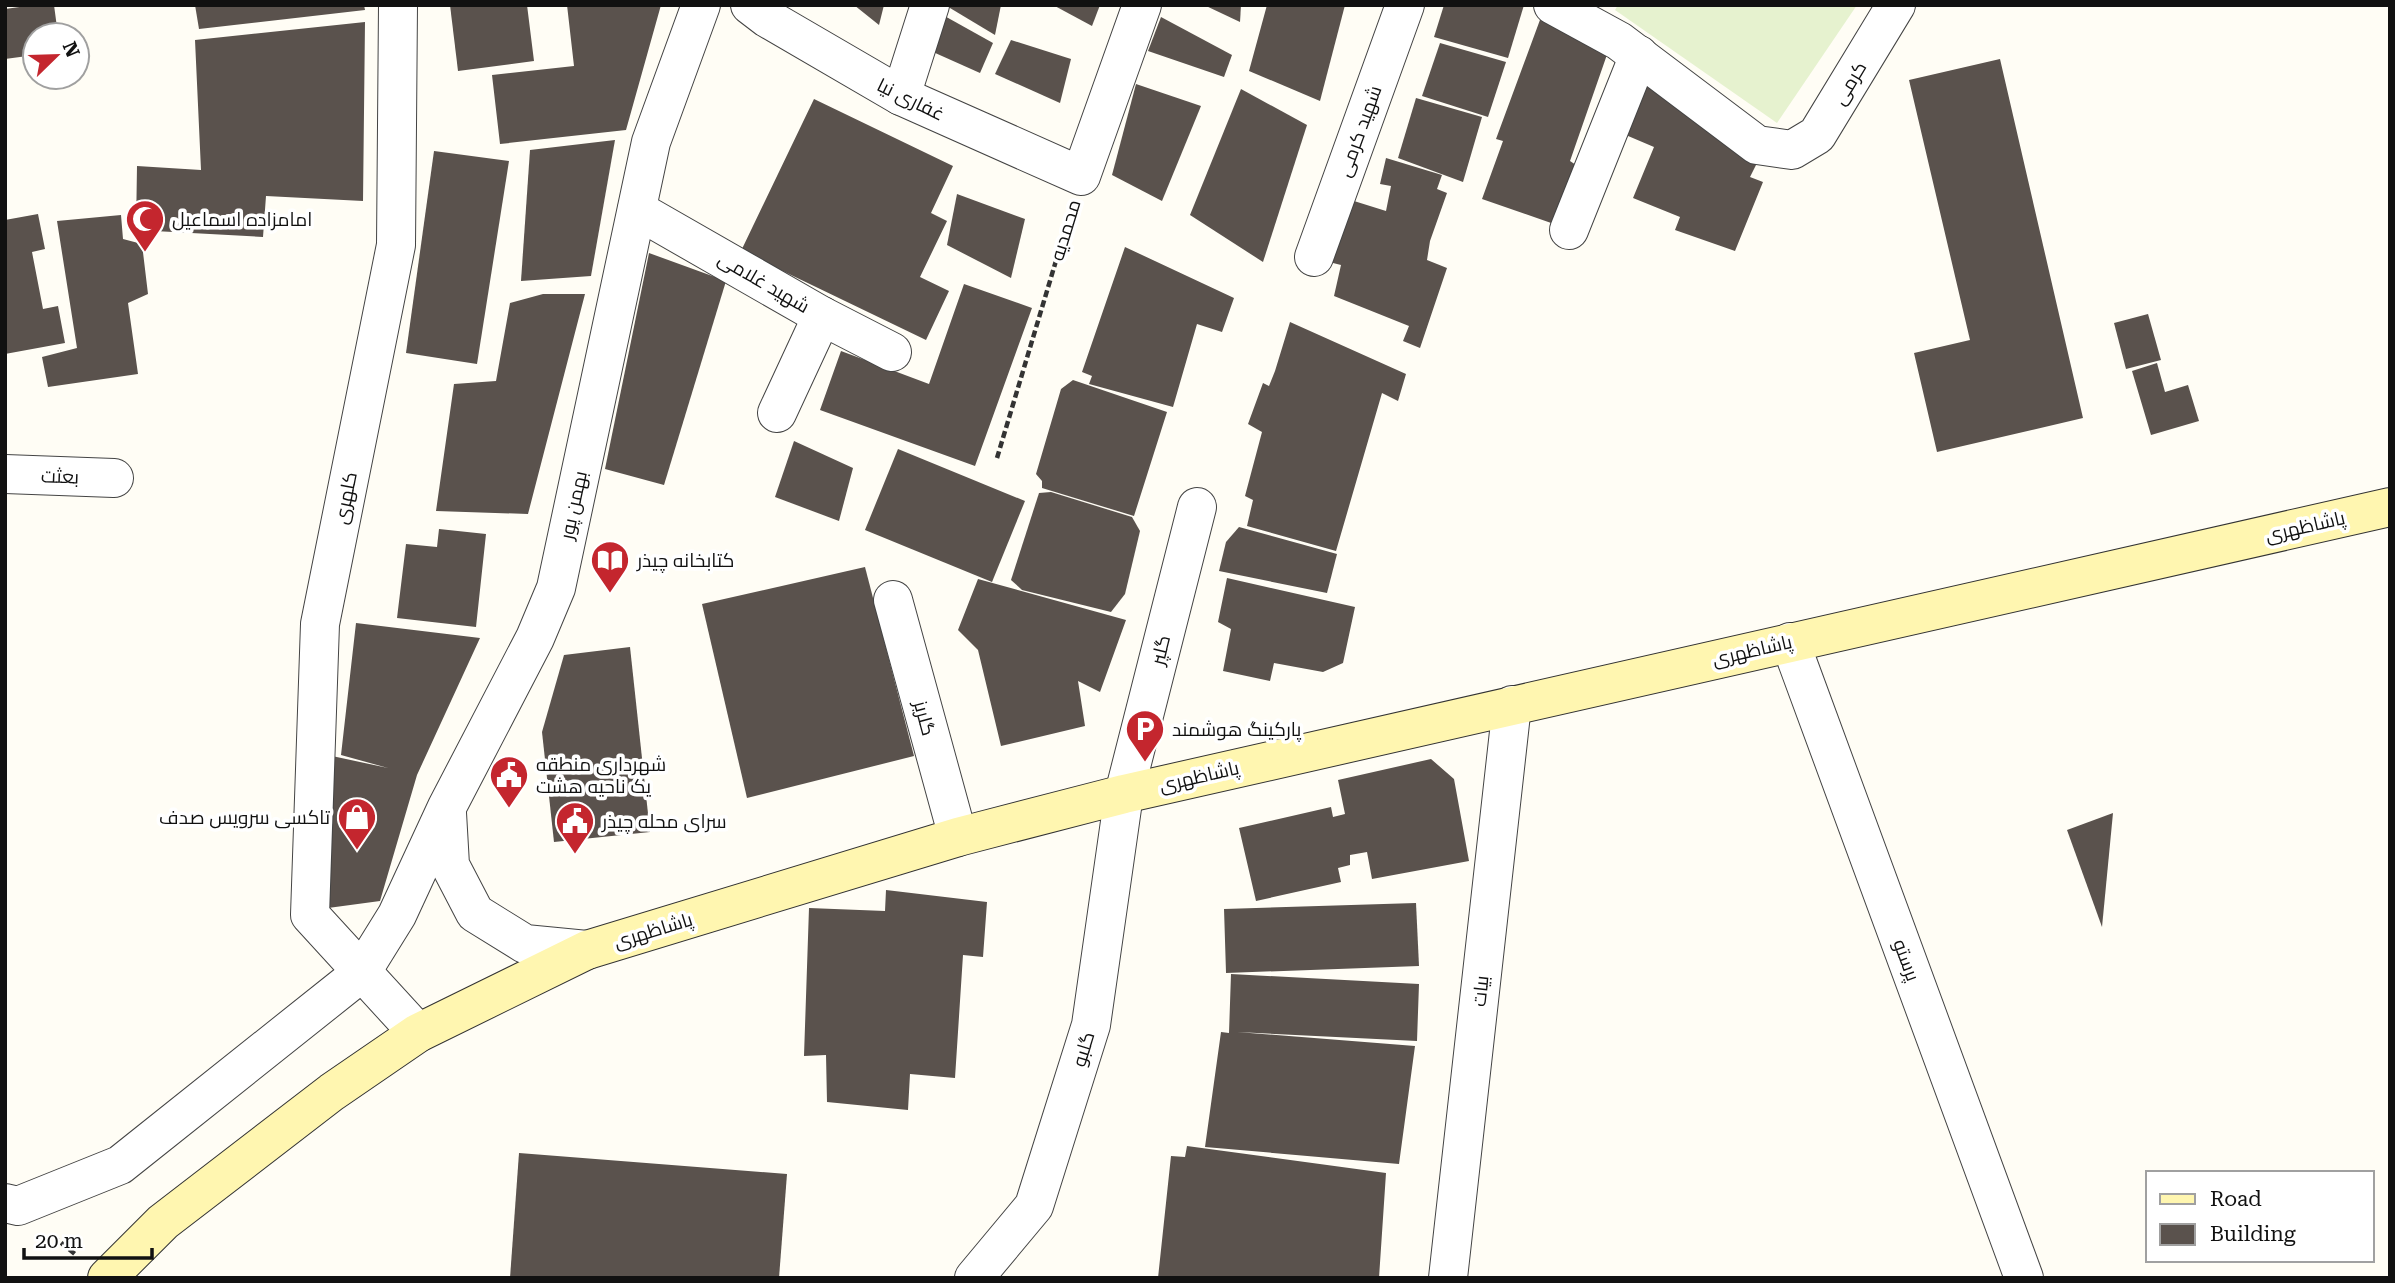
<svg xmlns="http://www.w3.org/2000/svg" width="2395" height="1283" font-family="'Roboto Serif',Cairo,serif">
<rect width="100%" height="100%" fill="#fffdf5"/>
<path fill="#e6f2cf" d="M 1618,5 L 1857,5 L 1777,123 L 1615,10 Z"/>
<g fill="#5a524d">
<path d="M 34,5 L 54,5 L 58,35 L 35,35 L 35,55 L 5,59 L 5,9 Z"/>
<path d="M 195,5 L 364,5 L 365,10 L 199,29 Z"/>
<path d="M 450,5 L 527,5 L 534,61 L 458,71 Z"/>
<path d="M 567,5 L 661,5 L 626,130 L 500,144 L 492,75 L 574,66 Z"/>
<path d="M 854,5 L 884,5 L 879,25 Z"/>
<path d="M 945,5 L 1001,5 L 995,35 Z"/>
<path d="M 1053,5 L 1100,5 L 1092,26 Z"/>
<path d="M 1204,5 L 1241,5 L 1240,22 Z"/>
<path d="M 1267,5 L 1345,5 L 1320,101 L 1249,71 Z"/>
<path d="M 1444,5 L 1524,5 L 1508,58 L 1434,37 Z"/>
<path d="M 1544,9 L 1610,46 L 1570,161 L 1576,165 L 1554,224 L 1482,199 L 1503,141 L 1496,139 Z"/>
<path d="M 941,14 L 993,43 L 980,73 L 933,52 Z"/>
<path d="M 1161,17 L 1232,55 L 1224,77 L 1148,51 Z"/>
<path d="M 365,22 L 363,201 L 266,196 L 263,237 L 136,230 L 137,166 L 201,170 L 195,40 Z"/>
<path d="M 1011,40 L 1071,59 L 1060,103 L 995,74 Z"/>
<path d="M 1440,43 L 1506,62 L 1488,117 L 1422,96 Z"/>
<path d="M 2000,59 L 2083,418 L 1937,452 L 1914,353 L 1970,340 L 1909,80 Z"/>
<path d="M 1638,68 L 1758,161 L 1750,177 L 1763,182 L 1735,251 L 1675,230 L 1680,217 L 1633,198 L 1654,147 L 1614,130 Z"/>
<path d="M 1136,84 L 1201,106 L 1162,201 L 1112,175 Z"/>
<path d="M 1241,89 L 1307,125 L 1263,262 L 1190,215 Z"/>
<path d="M 1416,98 L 1482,117 L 1463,182 L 1398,158 Z"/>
<path d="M 814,99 L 953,166 L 931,213 L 947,221 L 920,277 L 949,291 L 926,340 L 741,251 Z"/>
<path d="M 615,140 L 591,276 L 521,281 L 530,150 Z"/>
<path d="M 434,151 L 509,161 L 477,364 L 406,353 Z"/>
<path d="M 1386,158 L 1442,175 L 1437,189 L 1447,193 L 1430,241 L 1427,260 L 1447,268 L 1420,348 L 1403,341 L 1409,326 L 1334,296 L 1341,265 L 1329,262 L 1354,201 L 1386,211 L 1391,186 L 1380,184 Z"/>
<path d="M 957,194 L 1025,219 L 1011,278 L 947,245 Z"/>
<path d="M 38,214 L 45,249 L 32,252 L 43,309 L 58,306 L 65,343 L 5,354 L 5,220 Z"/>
<path d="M 121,215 L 123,239 L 142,244 L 148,294 L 128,303 L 138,374 L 48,387 L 42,357 L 77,348 L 57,221 Z"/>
<path d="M 1125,247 L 1234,298 L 1222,332 L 1197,324 L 1173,407 L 1089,384 L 1092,376 L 1082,372 Z"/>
<path d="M 649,253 L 726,281 L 664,485 L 605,469 Z"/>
<path d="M 964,284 L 1032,308 L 975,466 L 820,410 L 841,351 L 929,384 Z"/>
<path d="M 543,294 L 585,294 L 528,514 L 436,511 L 454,384 L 496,381 L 510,303 Z"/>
<path d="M 2148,314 L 2161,360 L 2126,369 L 2114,323 Z"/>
<path d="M 1290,322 L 1406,374 L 1398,401 L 1382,393 L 1336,551 L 1247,526 L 1253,500 L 1245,496 L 1262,432 L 1248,424 L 1263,383 L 1269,386 L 1275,371 Z"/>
<path d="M 2157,363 L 2165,392 L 2188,385 L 2199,421 L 2151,435 L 2132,371 Z"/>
<path d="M 1073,380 L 1167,412 L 1134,516 L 1042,488 L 1042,481 L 1036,474 L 1061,389 Z"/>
<path d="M 794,441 L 853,468 L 839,521 L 775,497 Z"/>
<path d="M 898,449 L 1025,501 L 992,582 L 865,530 Z"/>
<path d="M 1051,492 L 1132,517 L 1140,531 L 1125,594 L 1111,612 L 1022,590 L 1011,580 L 1039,493 Z"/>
<path d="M 1239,527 L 1337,554 L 1327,593 L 1219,571 L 1226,542 Z"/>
<path d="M 439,529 L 486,534 L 476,627 L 397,618 L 406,544 L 437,547 Z"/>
<path d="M 865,567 L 914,756 L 747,798 L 702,604 Z"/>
<path d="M 1227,578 L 1355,607 L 1343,663 L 1323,672 L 1274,663 L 1270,681 L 1223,671 L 1231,629 L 1218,622 Z"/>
<path d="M 978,579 L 1126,620 L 1100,692 L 1078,681 L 1085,726 L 1001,746 L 978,650 L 958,630 Z"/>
<path d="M 356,623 L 480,638 L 417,775 L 380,901 L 328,908 L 332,756 L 388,768 L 341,755 Z"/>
<path d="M 630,647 L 650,832 L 554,842 L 542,732 L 564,655 Z"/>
<path d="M 1431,759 L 1454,779 L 1469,861 L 1372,879 L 1367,852 L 1350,855 L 1350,865 L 1338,868 L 1341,882 L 1256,901 L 1239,828 L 1331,807 L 1333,817 L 1345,814 L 1338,780 Z"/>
<path d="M 2113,813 L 2102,927 L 2067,830 Z"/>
<path d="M 886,890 L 987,902 L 983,957 L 963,955 L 955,1078 L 910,1074 L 908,1110 L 827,1102 L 826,1055 L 804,1056 L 809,908 L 885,911 Z"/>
<path d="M 1416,903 L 1419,966 L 1226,973 L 1224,909 Z"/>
<path d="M 1231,974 L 1419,984 L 1417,1041 L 1237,1032 L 1415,1046 L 1399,1164 L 1205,1147 L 1221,1032 L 1229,1033 Z"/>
<path d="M 1187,1146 L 1386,1173 L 1379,1278 L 1158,1278 L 1171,1156 L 1185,1157 Z"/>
<path d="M 519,1153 L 787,1174 L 779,1278 L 510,1278 Z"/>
</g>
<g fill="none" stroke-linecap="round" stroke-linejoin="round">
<g stroke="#444" stroke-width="40">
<g id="minor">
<path d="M 398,5 L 396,245 L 320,624 L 310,915 L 418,1033"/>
<path d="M 750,5 L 767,18 L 901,96 L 1081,176 L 1142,5"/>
<path d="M 1553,5 L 1619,41 L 1757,145 L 1792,150 L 1817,135 L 1896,5"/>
<path d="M 901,96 L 930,5"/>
<path d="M 637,210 L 822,316 L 892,352"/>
<path d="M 1569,230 L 1639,55"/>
<path d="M 1314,257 L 1405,5"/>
<path d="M 777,413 L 822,316"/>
<path d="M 5,474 L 114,478"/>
<path d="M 893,600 L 958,837"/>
<path d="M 1790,642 L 2024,1278"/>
<path d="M 447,813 L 450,865 L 475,913 L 525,944 L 587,950"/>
<path d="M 5,1203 L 18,1206 L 120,1165 L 361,973 L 397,915 L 447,807 L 535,638 L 556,588 L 651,142 L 701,5"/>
<path d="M 974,1278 L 1034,1206 L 1091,1025 L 1124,794 L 1197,507"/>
<path d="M 1448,1278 L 1512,705"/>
</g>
</g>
<g stroke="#333" stroke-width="40">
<path id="secondary" d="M 107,1278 L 163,1222 L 332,1092 L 418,1033 L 587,950 L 958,837 L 1124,794 L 2390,507"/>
</g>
<g stroke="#333" stroke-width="4.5" stroke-dasharray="7 3.5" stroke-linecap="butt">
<path d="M 997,458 L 1070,214"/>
<path d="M 53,1236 L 76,1255"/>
</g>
<use href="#minor" stroke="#fff" stroke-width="38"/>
<use href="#secondary" stroke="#fff6b0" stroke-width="38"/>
</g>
<defs>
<g id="mosque-pin" transform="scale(2.0125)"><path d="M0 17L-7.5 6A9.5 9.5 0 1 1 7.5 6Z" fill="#c4262e" stroke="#fff"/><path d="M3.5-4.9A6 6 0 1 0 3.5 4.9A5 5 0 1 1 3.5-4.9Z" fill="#fff"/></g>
<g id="library-pin" transform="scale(2.0125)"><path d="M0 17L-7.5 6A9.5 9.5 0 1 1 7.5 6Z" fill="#c4262e" stroke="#fff"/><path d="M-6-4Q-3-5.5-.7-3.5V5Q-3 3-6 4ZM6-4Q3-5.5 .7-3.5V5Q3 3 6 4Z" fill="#fff"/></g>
<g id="parking-pin" transform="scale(2.0125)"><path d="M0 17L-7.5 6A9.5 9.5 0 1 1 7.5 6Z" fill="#c4262e" stroke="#fff"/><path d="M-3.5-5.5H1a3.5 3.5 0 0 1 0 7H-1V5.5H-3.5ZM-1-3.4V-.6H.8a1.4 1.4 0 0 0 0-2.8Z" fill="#fff"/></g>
<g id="civic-pin" transform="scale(2.0125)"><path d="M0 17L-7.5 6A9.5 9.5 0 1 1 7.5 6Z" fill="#c4262e" stroke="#fff"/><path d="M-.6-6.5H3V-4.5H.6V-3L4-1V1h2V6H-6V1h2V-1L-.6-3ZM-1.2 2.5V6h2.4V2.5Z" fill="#fff"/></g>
<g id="shop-pin" transform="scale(2.0125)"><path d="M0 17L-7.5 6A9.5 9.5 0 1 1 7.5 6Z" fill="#c4262e" stroke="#fff"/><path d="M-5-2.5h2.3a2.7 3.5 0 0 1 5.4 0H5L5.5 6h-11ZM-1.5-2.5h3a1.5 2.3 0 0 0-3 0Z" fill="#fff"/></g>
</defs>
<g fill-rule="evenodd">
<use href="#mosque-pin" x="145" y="219"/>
<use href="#library-pin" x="610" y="560"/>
<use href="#parking-pin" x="1145" y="729"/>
<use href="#civic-pin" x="509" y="775"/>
<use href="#shop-pin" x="357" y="817"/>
<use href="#civic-pin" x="575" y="821"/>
</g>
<g text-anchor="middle" stroke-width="7" stroke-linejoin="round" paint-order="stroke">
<g font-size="19" fill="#111" stroke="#fff">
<text transform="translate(1849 83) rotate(-59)" y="7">کرمی</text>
<text transform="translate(911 99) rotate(26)" y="7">غفاری نیا</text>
<text transform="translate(1359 131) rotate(-70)" y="7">شهید کرمی</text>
<text transform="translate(1065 230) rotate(-73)" y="7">محمدیه</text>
<text transform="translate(764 282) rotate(30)" y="7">شهید غلامی</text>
<text transform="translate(60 476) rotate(2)" y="7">بعثت</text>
<text transform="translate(345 498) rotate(-79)" y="7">کلهری</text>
<text transform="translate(573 505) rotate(-78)" y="7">بهمن پور</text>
<text transform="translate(2305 526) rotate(-13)" y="7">پاشاظهری</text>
<text transform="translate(1160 650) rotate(-76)" y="7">گلپر</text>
<text transform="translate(1752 650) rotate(-13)" y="7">پاشاظهری</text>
<text transform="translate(925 718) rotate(75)" y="7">گلریز</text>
<text transform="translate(1199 776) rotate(-13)" y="7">پاشاظهری</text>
<text transform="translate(653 930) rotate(-17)" y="7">پاشاظهری</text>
<text transform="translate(1907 960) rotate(70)" y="7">پرستو</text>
<text transform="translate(1480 991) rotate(-84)" y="7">بیات</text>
<text transform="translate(1083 1049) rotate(-73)" y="7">گلبو</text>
</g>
<g font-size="19" fill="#111" stroke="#fff" text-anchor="start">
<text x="172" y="226">امامزاده اسماعیل</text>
<text x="637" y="567">کتابخانه چیذر</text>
<text x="1172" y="736">پارکینگ هوشمند</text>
<text x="536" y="771">شهرداری منطقه<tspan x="536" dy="22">یک ناحیه هشت</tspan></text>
<text x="330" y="824" text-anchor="end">تاکسی سرویس صدف</text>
<text x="602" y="828">سرای محله چیذر</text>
</g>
</g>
<rect width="2395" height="1283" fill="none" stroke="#111111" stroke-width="14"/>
<rect x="2146" y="1171" width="228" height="91" fill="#ffffff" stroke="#a0a0a0" stroke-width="2"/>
<rect x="2160" y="1194" width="35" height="10" fill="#fff6b0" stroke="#a0a0a0" stroke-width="2"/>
<text x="2210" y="1206" font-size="21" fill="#111111">Road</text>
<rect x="2160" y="1224" width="35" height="21" fill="#5a524d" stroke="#a0a0a0" stroke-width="2"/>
<text x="2210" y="1241" font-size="21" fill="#111111">Building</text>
<g transform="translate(56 56) rotate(67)"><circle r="33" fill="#ffffff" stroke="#a0a0a0" stroke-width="2"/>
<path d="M0-5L12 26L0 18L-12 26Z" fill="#c4262e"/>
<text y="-10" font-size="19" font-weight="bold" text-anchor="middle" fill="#111111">N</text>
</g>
<path d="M24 1248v10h128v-10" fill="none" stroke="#111111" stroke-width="3.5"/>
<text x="35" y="1248" font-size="21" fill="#111111" stroke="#ffffff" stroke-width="5" paint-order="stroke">20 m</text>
</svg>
